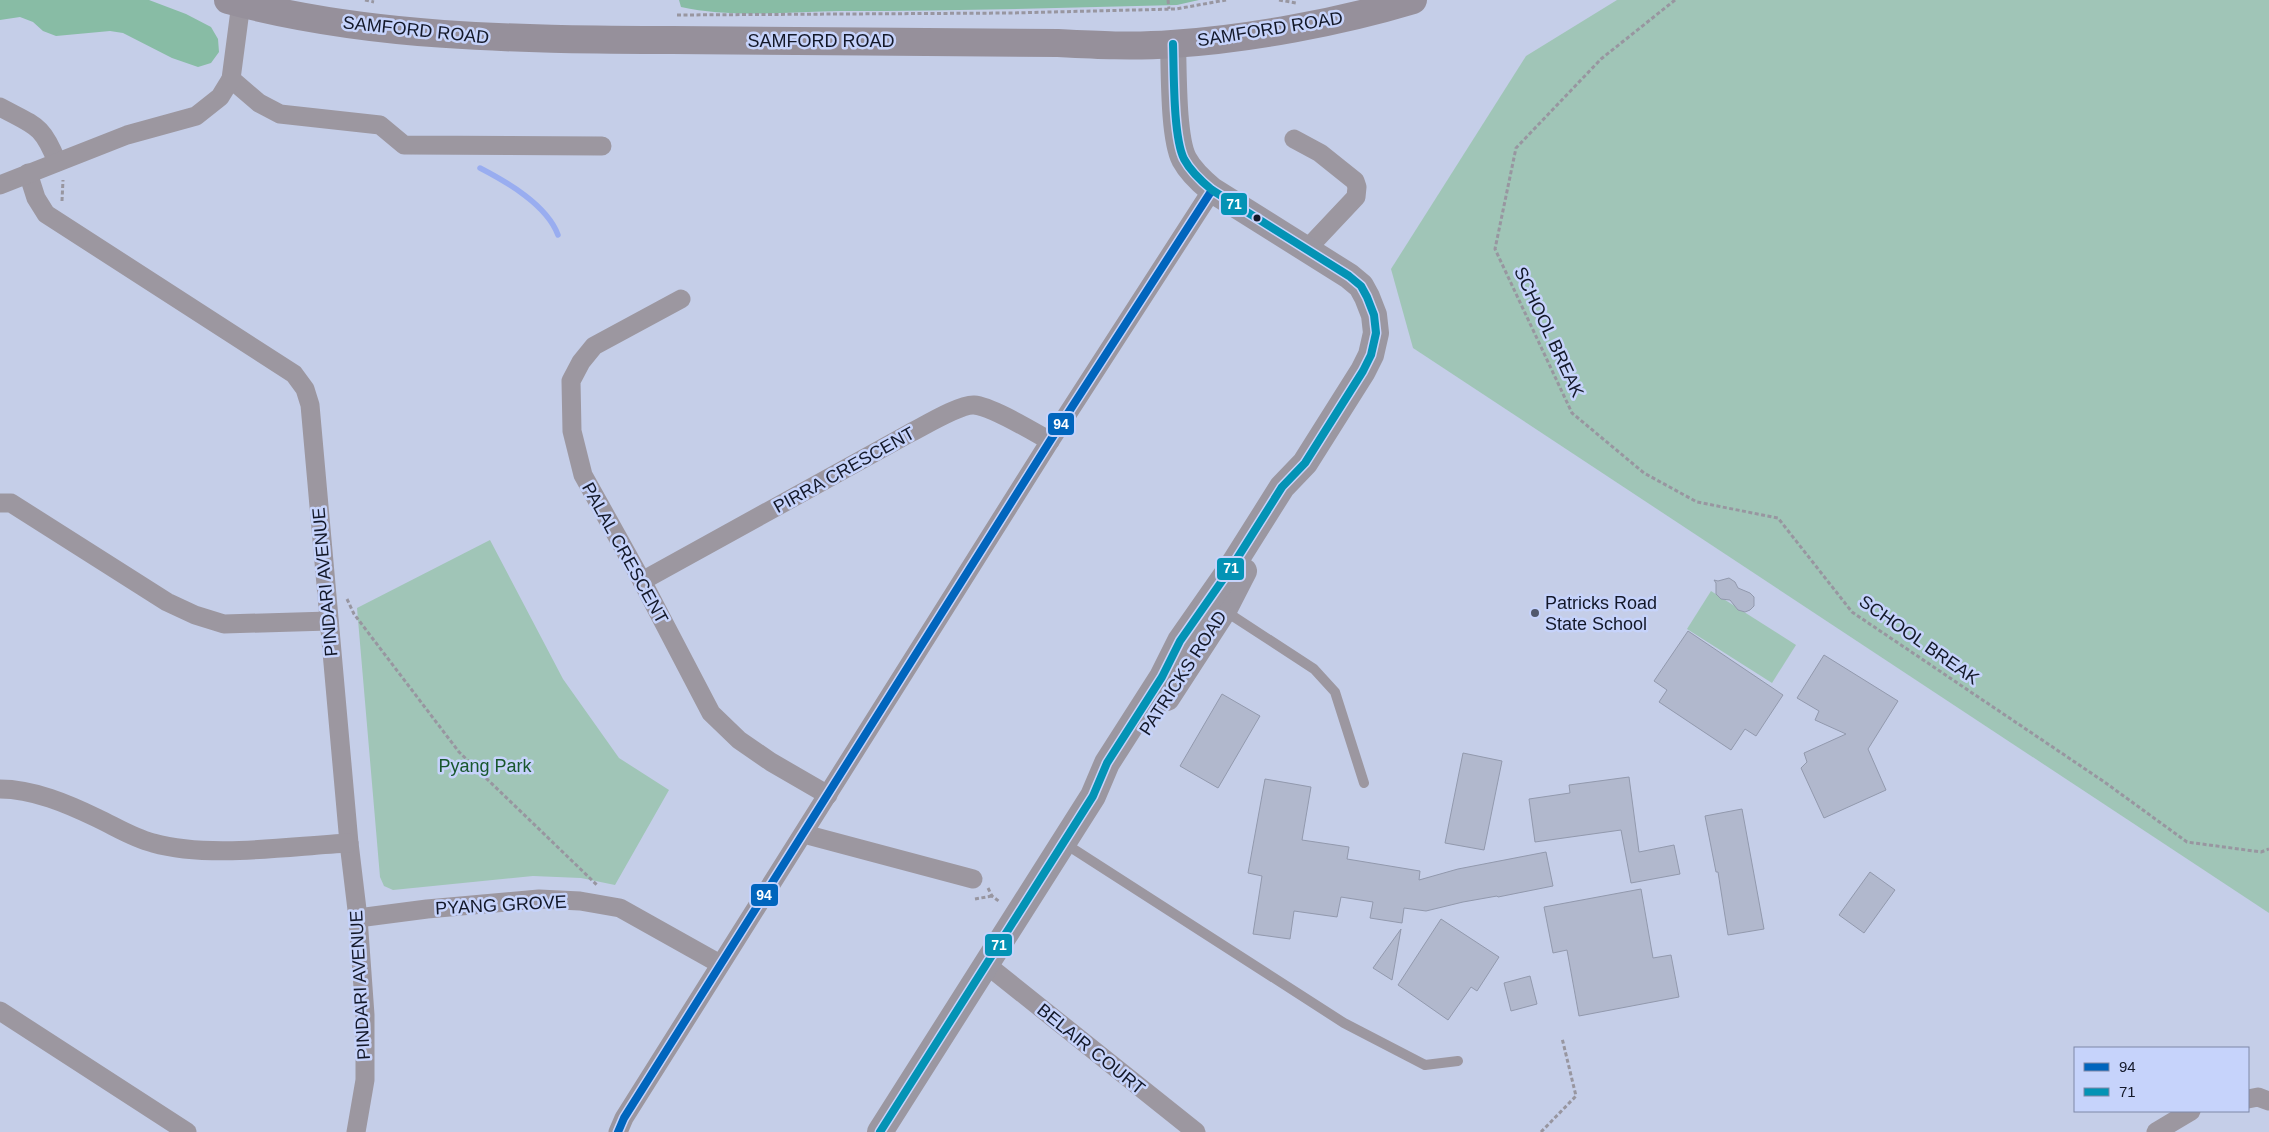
<svg xmlns="http://www.w3.org/2000/svg" width="2269" height="1132" font-family="Arial,sans-serif">
<rect width="100%" height="100%" fill="#c5cee8"/>
<g fill="#a0c5b7">
<path d="M 1617,0 L 2269,0 L 2269,913 L 1413,348 L 1391,269 L 1526,56 Z"/>
<path d="M 490,540 L 563,679 L 619,758 L 669,790 L 615,885 L 581,878 L 533,876 L 393,890 L 384,886 L 380,877 L 357,608 Z"/>
<path d="M 1711,591 L 1796,645 L 1772,683 L 1687,629 Z"/>
</g>
<g fill="#88bca5">
<path d="M 0,0 L 149,0 L 186,14 L 211,27 L 218,39 L 219,52 L 211,63 L 198,67 L 172,58 L 123,33 L 110,31 L 56,36 L 43,31 L 33,22 L 20,17 L 0,20 Z"/>
<path d="M 679,0 L 1199,0 L 1177,5 C 1064,8 952,11 840,11 C 789,12 731,18 681,7 Z"/>
</g>
<g fill="none" stroke-linecap="round" stroke-linejoin="round">
<path stroke="#99adf0" stroke-width="5.5" d="M 480,168 C 507,182 547,205 558,235"/>
</g>
<g fill="#b1b8cd" stroke="#9299ad">
<path d="M 1729,578 L 1735,582 L 1738,588 L 1750,593 L 1754,597 L 1754,606 L 1750,610 L 1745,612 L 1738,610 L 1730,600 L 1721,599 L 1716,594 L 1716,583 L 1714,580 L 1718,581 Z"/>
<path d="M 1688,631 L 1783,695 L 1756,736 L 1745,729 L 1731,750 L 1659,702 L 1667,690 L 1654,681 Z"/>
<path d="M 1824,655 L 1898,701 L 1868,749 L 1886,790 L 1824,818 L 1801,768 L 1807,762 L 1804,753 L 1846,734 L 1815,720 L 1819,711 L 1797,698 Z"/>
<path d="M 1222,694 L 1260,716 L 1218,788 L 1180,766 Z"/>
<path d="M 1463,753 L 1502,761 L 1484,850 L 1445,843 Z"/>
<path d="M 1629,777 L 1639,852 L 1674,845 L 1680,874 L 1631,883 L 1621,830 L 1535,842 L 1529,799 L 1570,793 L 1569,785 Z"/>
<path d="M 1265,779 L 1311,787 L 1302,840 L 1349,847 L 1347,859 L 1420,871 L 1419,880 L 1458,869 L 1546,852 L 1553,886 L 1498,897 L 1497,896 L 1463,902 L 1426,911 L 1404,908 L 1402,923 L 1370,918 L 1373,902 L 1341,897 L 1337,917 L 1294,911 L 1290,939 L 1253,934 L 1262,876 L 1248,873 Z"/>
<path d="M 1742,809 L 1764,929 L 1728,935 L 1718,872 L 1716,872 L 1705,816 Z"/>
<path d="M 1870,872 L 1895,890 L 1864,933 L 1839,915 Z"/>
<path d="M 1641,889 L 1653,958 L 1671,955 L 1679,997 L 1579,1016 L 1567,950 L 1553,953 L 1544,907 Z"/>
<path d="M 1441,919 L 1499,957 L 1477,991 L 1471,987 L 1448,1020 L 1398,985 Z"/>
<path d="M 1401,929 L 1392,980 L 1373,968 Z"/>
<path d="M 1530,976 L 1537,1004 L 1511,1011 L 1504,983 Z"/>
</g>
<g fill="none" stroke-linecap="round" stroke-linejoin="round">
<g stroke="#9896a0" stroke-width="3" stroke-dasharray="4 2.5" stroke-linecap="butt">
<path d="M 365,0 L 374,2"/>
<path d="M 1168,0 L 1169,9"/>
<path d="M 1279,0 L 1296,3"/>
<path d="M 1675,0 L 1601,59 L 1516,148 L 1495,249 L 1572,413 L 1644,473 L 1697,502 L 1778,518 L 1852,612 L 2103,781 L 2187,842 L 2261,852 L 2269,849"/>
<path d="M 677,15 L 1010,13 L 1176,9 L 1226,0"/>
<path d="M 62,201 L 63,180"/>
<path d="M 347,599 L 354,614 L 459,752 L 597,885"/>
<path d="M 988,888 L 992,896 L 1000,902"/>
<path d="M 975,899 L 992,896"/>
<path d="M 1541,1132 L 1576,1096 L 1562,1038"/>
</g>
<g stroke="#9c97a0" stroke-width="10">
<path d="M 1225,611 L 1314,669 L 1335,692 L 1364,783"/>
<path d="M 1064,843 L 1344,1023 L 1425,1065 L 1458,1061"/>
</g>
<g stroke="#9c97a0" stroke-width="19">
<path d="M 231,79 L 259,103 L 280,114 L 380,125 L 404,145 L 602,146"/>
<path d="M 0,107 C 35,126 42,124 57,162"/>
<path d="M 1294,139 L 1320,153 L 1355,181 L 1357,187 L 1356,197 L 1307,249"/>
<path d="M 28,173 L 36,198 L 46,214 L 294,374 L 305,389 L 310,405 L 349,843 L 358,918 L 365,1015 L 365,1080 L 356,1132"/>
<path d="M 0,185 L 127,135 L 196,116 L 220,97 L 231,79 L 241,3"/>
<path d="M 681,299 L 594,346 L 581,362 L 571,381 L 572,431 L 583,475 L 642,581 L 711,713 L 739,740 L 771,762 L 828,795"/>
<path d="M 0,503 L 11,503 L 167,602 L 195,615 L 224,624 L 329,621"/>
<path d="M 642,581 L 910,433 C 924,426 960,404 974,405 C 991,406 1034,432 1050,441"/>
<path d="M 0,789 C 33,789 68,804 97,818 C 116,827 133,838 153,843 C 210,859 289,846 349,843"/>
<path d="M 804,834 L 973,879"/>
<path d="M 358,918 L 427,909 L 539,899 L 580,901 L 620,908 L 720,964"/>
<path d="M 987,965 L 1196,1132"/>
<path d="M 0,1011 L 187,1132"/>
<path d="M 2248,1099 L 2258,1097 L 2269,1101"/>
<path d="M 618,1132 L 624,1118 L 1050,441 L 1212,190"/>
<path d="M 2156,1132 L 2191,1111"/>
</g>
<g stroke="#9b97a1" stroke-width="26">
<path d="M 1167,698 L 1224,610 L 1244,571"/>
<path d="M 880,1132 L 1093,796 L 1107,763 L 1162,677 L 1180,641 L 1231,568 L 1282,487 L 1305,463 L 1363,371 L 1371,355 L 1376,333 L 1374,315 L 1367,297 L 1361,286 L 1349,276 L 1212,190 C 1201,181 1191,172 1184,159 C 1173,137 1174,72 1173,44"/>
</g>
<path stroke="#96909b" stroke-width="28" d="M 228,0 C 374,39 522,39 672,40 C 801,41 929,42 1058,43 C 1096,45 1134,47 1172,44 C 1249,39 1340,22 1413,0"/>
<g stroke="#c6d3fb" stroke-width="11">
<path id="bus-1" d="M 618,1132 L 624,1118 L 1050,441 L 1212,190"/>
</g>
<g stroke="#c6d3fb" stroke-width="11">
<path id="bus-2" d="M 880,1132 L 1093,796 L 1107,763 L 1162,677 L 1180,641 L 1231,568 L 1282,487 L 1305,463 L 1363,371 L 1371,355 L 1376,333 L 1374,315 L 1367,297 L 1361,286 L 1349,276 L 1212,190 C 1201,181 1191,172 1184,159 C 1173,137 1174,72 1173,44"/>
</g>
<use href="#bus-1" stroke="#0065bd" stroke-width="8"/>
<use href="#bus-2" stroke="#0393b5" stroke-width="8"/>
</g>
<circle fill="#131829" stroke="#c6d3fb" stroke-width="2" cx="1257" cy="218" r="4.5"/>
<circle fill="#51586c" stroke="#c6d3fb" stroke-width="2" cx="1535" cy="613" r="5"/>
<g text-anchor="middle" stroke-width="5" stroke-linejoin="round" paint-order="stroke">
<g font-size="18" fill="#131829" stroke="#c6d3fb">
<text transform="translate(1270 29) rotate(-9)" y="6">SAMFORD ROAD</text>
<text transform="translate(416 30) rotate(6)" y="6">SAMFORD ROAD</text>
<text x="821" y="47">SAMFORD ROAD</text>
<text transform="translate(1549 332) rotate(65)" y="6">SCHOOL BREAK</text>
<text transform="translate(844 470) rotate(-29)" y="6">PIRRA CRESCENT</text>
<text transform="translate(625 553) rotate(61)" y="6">PALAL CRESCENT</text>
<text transform="translate(325 582) rotate(-95)" y="6">PINDARI AVENUE</text>
<text transform="translate(1919 640) rotate(35)" y="6">SCHOOL BREAK</text>
<text transform="translate(1183 673) rotate(-57)" y="6">PATRICKS ROAD</text>
<text transform="translate(501 905) rotate(-3)" y="6">PYANG GROVE</text>
<text transform="translate(360 985) rotate(-93)" y="6">PINDARI AVENUE</text>
<text transform="translate(1091 1049) rotate(39)" y="6">BELAIR COURT</text>
</g>
<g font-size="18" fill="#131829" stroke="#c6d3fb" text-anchor="start">
<text x="1545" y="609">Patricks Road<tspan x="1545" dy="21">State School</tspan></text>
</g>
<g font-size="18" fill="#18572d" stroke="#c6d3fb">
<text x="485" y="772">Pyang Park</text>
</g>
</g>
<g stroke="#c6d3fb" stroke-width="2">
<rect x="1220" y="192" width="28" height="24" rx="5" fill="#0393b5"/>
<rect x="1047" y="412" width="28" height="24" rx="5" fill="#0065bd"/>
<rect x="1216" y="557" width="29" height="24" rx="5" fill="#0393b5"/>
<rect x="750" y="883" width="29" height="24" rx="5" fill="#0065bd"/>
<rect x="984" y="933" width="29" height="24" rx="5" fill="#0393b5"/>
</g>
<g font-size="14" text-anchor="middle" font-weight="bold" fill="#fff">
<text x="1234" y="209">71</text>
<text x="1061" y="429">94</text>
<text x="1231" y="573">71</text>
<text x="764" y="900">94</text>
<text x="999" y="950">71</text>
</g>
<rect x="2074" y="1047" width="175" height="65" fill="#c6d3fb" stroke="#7e88a7"/>
<rect x="2084" y="1063" width="25" height="8" fill="#0065bd" stroke="#7e88a7"/>
<text x="2119" y="1072" font-size="15" fill="#131829">94</text>
<rect x="2084" y="1088" width="25" height="8" fill="#0393b5" stroke="#7e88a7"/>
<text x="2119" y="1097" font-size="15" fill="#131829">71</text>
</svg>
